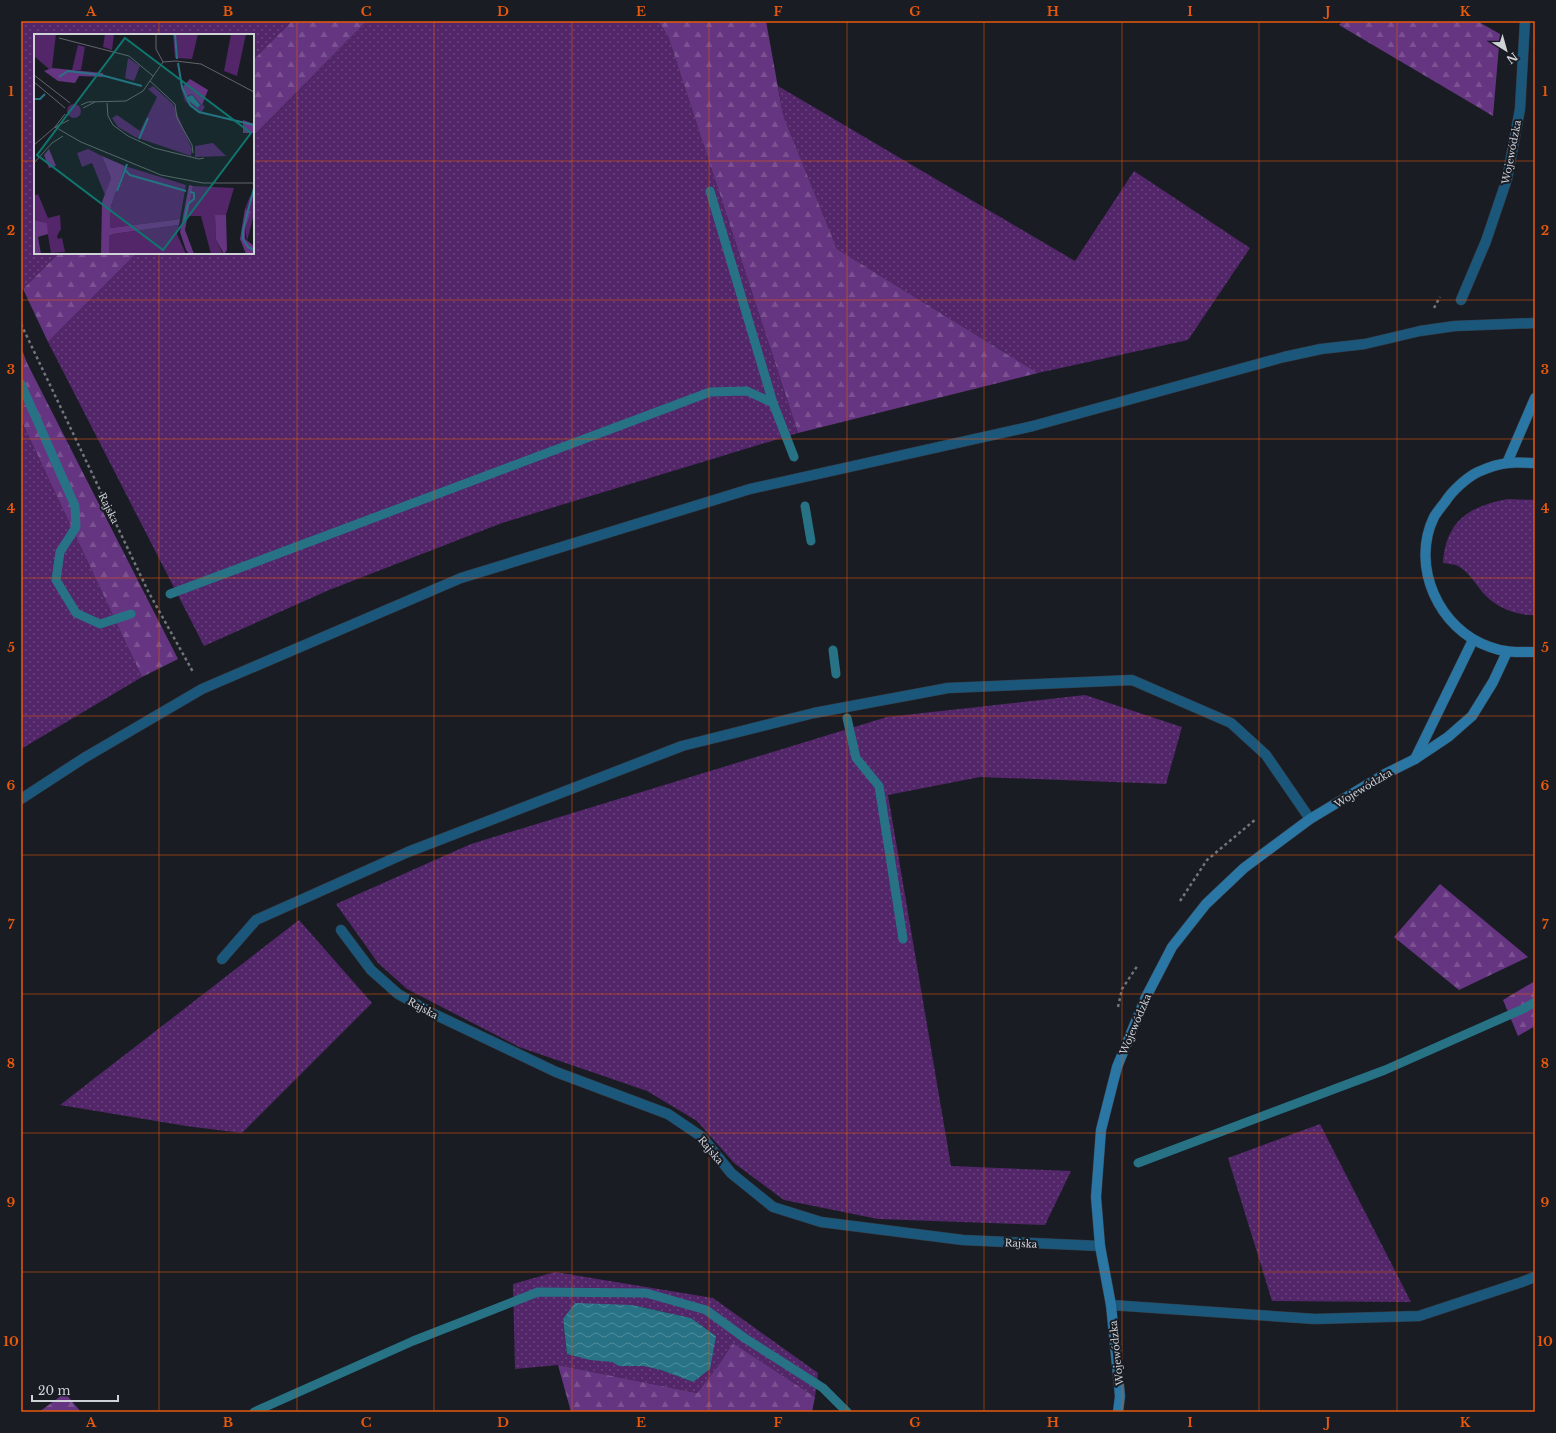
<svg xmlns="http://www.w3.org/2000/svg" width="1556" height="1433" font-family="'Libre Baskerville',serif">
<defs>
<pattern id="grass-dots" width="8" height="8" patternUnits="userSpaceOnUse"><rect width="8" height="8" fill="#522669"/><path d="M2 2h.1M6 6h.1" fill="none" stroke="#6a457e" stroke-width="1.8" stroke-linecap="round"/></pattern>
<pattern id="forest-firs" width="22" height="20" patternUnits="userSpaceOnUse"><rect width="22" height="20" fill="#663581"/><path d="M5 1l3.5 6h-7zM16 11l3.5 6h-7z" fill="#7b5192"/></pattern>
<pattern id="water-waves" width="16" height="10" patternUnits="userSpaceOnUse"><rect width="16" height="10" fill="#277385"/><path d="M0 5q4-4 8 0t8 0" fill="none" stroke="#4f8c9b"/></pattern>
</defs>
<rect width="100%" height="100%" fill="#191c23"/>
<g fill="url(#grass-dots)" fill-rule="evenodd">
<path d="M 21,21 L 292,21 L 253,60 L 253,35 L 35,35 L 35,253 L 59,253 L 23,289 L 21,285 Z"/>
<path d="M 367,21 L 658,21 L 668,36 L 798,433 L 502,523 L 329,590 L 204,646 L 48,342 L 137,253 L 253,253 L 253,136 Z"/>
<path d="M 778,86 L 1075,261 L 1134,171 L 1250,248 L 1188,340 L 1038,373 L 837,249 L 783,115 Z"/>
<path d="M 21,420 L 142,677 L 21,749 Z"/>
<path d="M 1508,499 L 1535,500 L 1535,615 C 1519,616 1497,608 1486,596 C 1476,586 1471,573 1458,566 C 1454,564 1448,564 1443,563 C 1446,520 1470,506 1508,499 Z"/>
<path d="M 1085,695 L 1182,727 L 1166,784 L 980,777 L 888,795 L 951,1166 L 1071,1171 L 1045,1225 L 878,1219 L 784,1200 L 734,1163 L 697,1121 L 647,1091 L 519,1047 L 407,989 L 378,963 L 336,904 L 471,844 L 887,717 Z"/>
<path d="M 299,920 L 372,1003 L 242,1133 L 186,1126 L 60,1105 Z"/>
<path d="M 1320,1124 L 1411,1302 L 1272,1301 L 1228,1158 Z"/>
<path d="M 555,1272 L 713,1298 L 818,1373 L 815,1397 L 733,1343 L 718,1366 L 697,1393 L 558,1365 L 515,1369 L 513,1284 ZM 632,1305 L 691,1318 L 716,1336 L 693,1382 C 678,1377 662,1369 646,1366 C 634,1364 623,1368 612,1362 L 567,1354 L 563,1320 Z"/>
</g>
<g fill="url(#forest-firs)">
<path d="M 292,21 L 367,21 L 253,136 L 253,60 Z"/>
<path d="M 658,21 L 766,21 L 783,115 L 837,249 L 1038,373 L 798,433 L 668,36 Z"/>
<path d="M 1343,21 L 1477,21 L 1500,34 L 1493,116 L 1339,25 Z"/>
<path d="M 59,253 L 137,253 L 48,342 L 23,289 Z"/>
<path d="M 21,347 L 27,363 L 178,659 L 142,677 L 21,420 Z"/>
<path d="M 1440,884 L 1528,957 L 1459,990 L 1394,937 Z"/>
<path d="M 1535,981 L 1535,1026 L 1518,1036 L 1503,1000 Z"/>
<path d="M 733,1343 L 815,1397 L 812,1412 L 571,1412 L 558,1365 L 697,1393 L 718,1366 Z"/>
<path d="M 65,1393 L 81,1412 L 39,1412 Z"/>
</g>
<path fill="url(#water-waves)" d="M 575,1303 L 632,1305 L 691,1318 L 716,1336 L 710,1369 L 693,1382 L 661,1370 L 644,1366 L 619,1366 L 612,1362 L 590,1360 L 567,1354 L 563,1319 Z"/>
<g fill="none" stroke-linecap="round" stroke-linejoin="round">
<g stroke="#277385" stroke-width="9">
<path d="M 710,191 L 773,403"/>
<path d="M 21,384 L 75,506 L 76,527 L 60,552 L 56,580 L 76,613 L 100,624 L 131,614"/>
<path d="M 805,506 L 811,541"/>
<path d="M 170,594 L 710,392 L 747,391 L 773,403 L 794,457"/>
<path d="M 833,650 L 836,674"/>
<path d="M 847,718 L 856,758 L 879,786 L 903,939"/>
<path d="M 1138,1163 L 1385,1070 L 1525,1008 L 1535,1002"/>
<path d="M 254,1412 L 413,1341 L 538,1292 L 646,1293 L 706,1310 L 746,1339 L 823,1388 L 847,1412"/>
</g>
<g stroke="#363940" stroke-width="11">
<g id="lane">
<path d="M 1461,300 L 1486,241 L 1507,179 L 1520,109 L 1525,21"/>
<path d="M 222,959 L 256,920 L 408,852 L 682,746 L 814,713 L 948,688 L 1132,680 L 1231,723 L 1266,755 L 1310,819"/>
</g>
</g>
<g stroke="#363940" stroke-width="11">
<g id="street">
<path d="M 21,799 L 84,758 L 202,689 L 461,578 L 750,489 L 1033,426 L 1284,357 L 1321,349 L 1365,344 L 1420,331 L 1455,326 L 1535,323"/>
<path d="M 341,930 L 371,970 L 398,994 L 434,1014 L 556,1072 L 668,1114 L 702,1137 L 731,1173 L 773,1207 L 821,1222 L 963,1240 L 1100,1246"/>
<path d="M 1111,1305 L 1315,1319 L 1419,1316 L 1522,1282 L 1535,1277"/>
</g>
</g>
<g stroke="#363940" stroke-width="11">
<g id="secondary">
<path d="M 1507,463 L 1535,398"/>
<path d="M 1535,463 C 1526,463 1516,462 1508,463 C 1499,464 1487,468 1478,472 C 1466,478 1452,491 1445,502 C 1441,507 1437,512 1434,517 C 1410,566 1439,630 1490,647 C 1505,653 1519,652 1535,652"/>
<path d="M 1415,759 L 1473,640"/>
<path d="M 1118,1412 L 1120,1396 L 1111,1305 L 1100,1246 L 1096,1197 L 1101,1130 L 1117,1067 L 1146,997 L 1172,947 L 1206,904 L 1244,868 L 1310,819 L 1385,774 L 1415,759 L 1448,737 L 1472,716 L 1493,682 L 1507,652"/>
</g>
</g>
<g stroke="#72757b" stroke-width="2.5" stroke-dasharray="3 3" stroke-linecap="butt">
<path d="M 1434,308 L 1440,297"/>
<path d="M 21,324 L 148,591 L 193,672"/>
<path d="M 1180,901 L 1207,860 L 1256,819"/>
<path d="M 1118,1007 L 1122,989 L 1138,965"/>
</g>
<use href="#lane" stroke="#1a577b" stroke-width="10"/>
<use href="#street" stroke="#1a577b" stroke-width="10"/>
<use href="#secondary" stroke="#2a76a4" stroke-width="10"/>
</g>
<path fill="none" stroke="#e8590c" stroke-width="1" stroke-opacity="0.55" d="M 159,21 L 159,35M 297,21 L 297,1412M 434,21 L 434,1412M 572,21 L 572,1412M 709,21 L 709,1412M 847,21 L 847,1412M 984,21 L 984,1412M 1122,21 L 1122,1412M 1259,21 L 1259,1412M 1397,21 L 1397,1412M 21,161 L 35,161M 253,161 L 1535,161M 159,253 L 159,1412M 21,300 L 1535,300M 21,439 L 1535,439M 21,578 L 1535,578M 21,716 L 1535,716M 21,855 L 1535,855M 21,994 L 1535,994M 21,1133 L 1535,1133M 21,1272 L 1535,1272"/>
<g text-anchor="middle" stroke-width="4" stroke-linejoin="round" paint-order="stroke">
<g font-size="10" fill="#cfd2d6" stroke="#191c23">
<text transform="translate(1511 152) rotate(-79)" y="4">Wojewódzka</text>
<text transform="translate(109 508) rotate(64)" y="4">Rajska</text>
<text transform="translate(1363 788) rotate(-31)" y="4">Wojewódzka</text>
<text transform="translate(423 1008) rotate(29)" y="4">Rajska</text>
<text transform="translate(1135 1024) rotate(-67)" y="4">Wojewódzka</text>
<text transform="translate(711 1150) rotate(50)" y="4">Rajska</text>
<text transform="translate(1021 1243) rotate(3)" y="4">Rajska</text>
<text transform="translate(1116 1353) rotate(-96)" y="4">Wojewódzka</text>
</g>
</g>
<g transform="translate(34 34)">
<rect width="220" height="220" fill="#191c23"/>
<path d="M 0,0 L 22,0 L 18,34 L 15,35 L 0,22 ZM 71,0 L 80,0 L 78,16 L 69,13 ZM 139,0 L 164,0 L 158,25 L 141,24 ZM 197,0 L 212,0 L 203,42 L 190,37 ZM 44,11 L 51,13 L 47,36 L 38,36 ZM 94,24 L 106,32 L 100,47 L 91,44 ZM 119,52 L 139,70 L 158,115 L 157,122 L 101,103 L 84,93 L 78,84 L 83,81 L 106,97 L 123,63 L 114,55 ZM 149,52 L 152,62 L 158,60 L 171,73 L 166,80 L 151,67 L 147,54 ZM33 77a7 7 0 1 1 14 0a7 7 0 1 1-14 0ZM 179,109 L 192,122 L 161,123 L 161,112 ZM 54,115 L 68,122 L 77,144 L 71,161 L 58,129 L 48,133 L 43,119 ZM 91,132 L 152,151 L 146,185 L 76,194 L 77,172 ZM 159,152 L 200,154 L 192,181 L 181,181 L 182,206 L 189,220 L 177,220 L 167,182 L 153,182 ZM 4,160 L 14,184 L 26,181 L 27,195 L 23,202 L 24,205 L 28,204 L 31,218 L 17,219 L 12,189 L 0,186 L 0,162 ZM 216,162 L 220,163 L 220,180 L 213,207 L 211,195 L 218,177 L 211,175 ZM 145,191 L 143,200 L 152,220 L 75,220 L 75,202 L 79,200 Z" fill="#522669"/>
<path d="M 18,34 L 38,36 L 69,39 L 69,43 L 45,42 L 41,49 L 24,47 L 10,37 ZM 156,45 L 174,56 L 168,71 L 158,60 L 152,62 L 149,52 ZM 209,86 L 220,90 L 220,99 L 209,99 ZM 15,115 L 22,132 L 15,134 L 10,121 ZM 68,122 L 91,132 L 77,172 L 76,194 L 146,185 L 145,191 L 79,200 L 75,202 L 75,220 L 67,220 L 68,168 L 77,144 ZM 155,151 L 159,152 L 151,196 L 160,220 L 155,220 L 152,216 L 146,198 ZM 211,175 L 218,177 L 211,195 L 211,205 L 220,212 L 220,220 L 212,220 L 206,205 ZM 181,181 L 192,181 L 193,216 L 190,220 L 182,206 ZM 0,186 L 13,189 L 14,200 L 4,203 L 7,220 L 0,220 Z" fill="#663581"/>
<path d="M 158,61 L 166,71 L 164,74 L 154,66 L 153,63 Z" fill="#277385"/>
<path fill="none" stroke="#277385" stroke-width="2" d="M 141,0 L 143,25M 144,29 L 148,53 L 156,71 L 165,78 L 220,91M 25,43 L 34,37 L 67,41 L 108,52M 0,65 L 6,65 L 11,60M 105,105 L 114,84M 93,130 L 91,136 L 96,141 L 152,157M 220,154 L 209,196 L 209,205 L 214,213 L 220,216M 83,157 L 91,136M 150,188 L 154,170 L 160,165 L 160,159 L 156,158"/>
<path fill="none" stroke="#62656b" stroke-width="1" d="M 122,0 L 122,15 L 129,28M 25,4 L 95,22 L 119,42M 0,41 L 36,69M 116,47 L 141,70 L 143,84 L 158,111 L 159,119M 0,48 L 31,74M 73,69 L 74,82 L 79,91 L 94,102 L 120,114 L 165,125 L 170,124M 47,71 L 54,68 L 92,67 L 109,57 L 129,28 L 142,27 L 167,30 L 220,58M 49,74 L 61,68M 21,93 L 47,108 L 127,141 L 169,149 L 220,149M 21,93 L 31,80M 0,111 L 21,93 L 35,86M 0,129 L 18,109 L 29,102"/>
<path fill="#0f766e" fill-opacity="0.15" stroke="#0f766e" stroke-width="2" d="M 91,4 L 217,99 L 129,216 L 3,121 Z"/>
<rect width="220" height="220" fill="none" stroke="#cfd2d6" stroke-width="2"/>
</g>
<rect width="1556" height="1433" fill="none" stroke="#191c23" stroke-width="44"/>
<g transform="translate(1506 50) rotate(143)" stroke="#191c23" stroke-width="3" paint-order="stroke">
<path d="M0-3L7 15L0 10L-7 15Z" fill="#cfd2d6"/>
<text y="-6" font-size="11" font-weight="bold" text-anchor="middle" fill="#cfd2d6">N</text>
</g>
<path d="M32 1395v6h86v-6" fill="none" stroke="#cfd2d6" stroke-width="2"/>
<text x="38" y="1395" font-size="12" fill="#cfd2d6" stroke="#191c23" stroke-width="3" paint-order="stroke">20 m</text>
<rect x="22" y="22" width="1512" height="1389" fill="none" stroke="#e8590c" stroke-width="1.5"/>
<g font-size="13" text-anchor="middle" font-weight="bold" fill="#e8590c">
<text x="91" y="16">A</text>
<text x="228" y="16">B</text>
<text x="366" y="16">C</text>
<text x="503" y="16">D</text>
<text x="641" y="16">E</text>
<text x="778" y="16">F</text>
<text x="915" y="16">G</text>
<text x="1053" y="16">H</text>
<text x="1190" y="16">I</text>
<text x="1328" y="16">J</text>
<text x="1465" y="16">K</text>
<text x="11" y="96">1</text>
<text x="1545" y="96">1</text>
<text x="11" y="235">2</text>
<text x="1545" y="235">2</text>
<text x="11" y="374">3</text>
<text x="1545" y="374">3</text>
<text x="11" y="513">4</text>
<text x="1545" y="513">4</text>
<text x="11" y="652">5</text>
<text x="1545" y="652">5</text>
<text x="11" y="790">6</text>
<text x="1545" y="790">6</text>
<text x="11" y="929">7</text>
<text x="1545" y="929">7</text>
<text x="11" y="1068">8</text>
<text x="1545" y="1068">8</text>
<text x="11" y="1207">9</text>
<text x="1545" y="1207">9</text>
<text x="11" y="1346">10</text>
<text x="1545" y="1346">10</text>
<text x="91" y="1427">A</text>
<text x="228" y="1427">B</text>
<text x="366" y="1427">C</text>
<text x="503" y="1427">D</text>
<text x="641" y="1427">E</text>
<text x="778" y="1427">F</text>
<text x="915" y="1427">G</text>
<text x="1053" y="1427">H</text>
<text x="1190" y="1427">I</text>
<text x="1328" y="1427">J</text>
<text x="1465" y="1427">K</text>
</g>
</svg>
